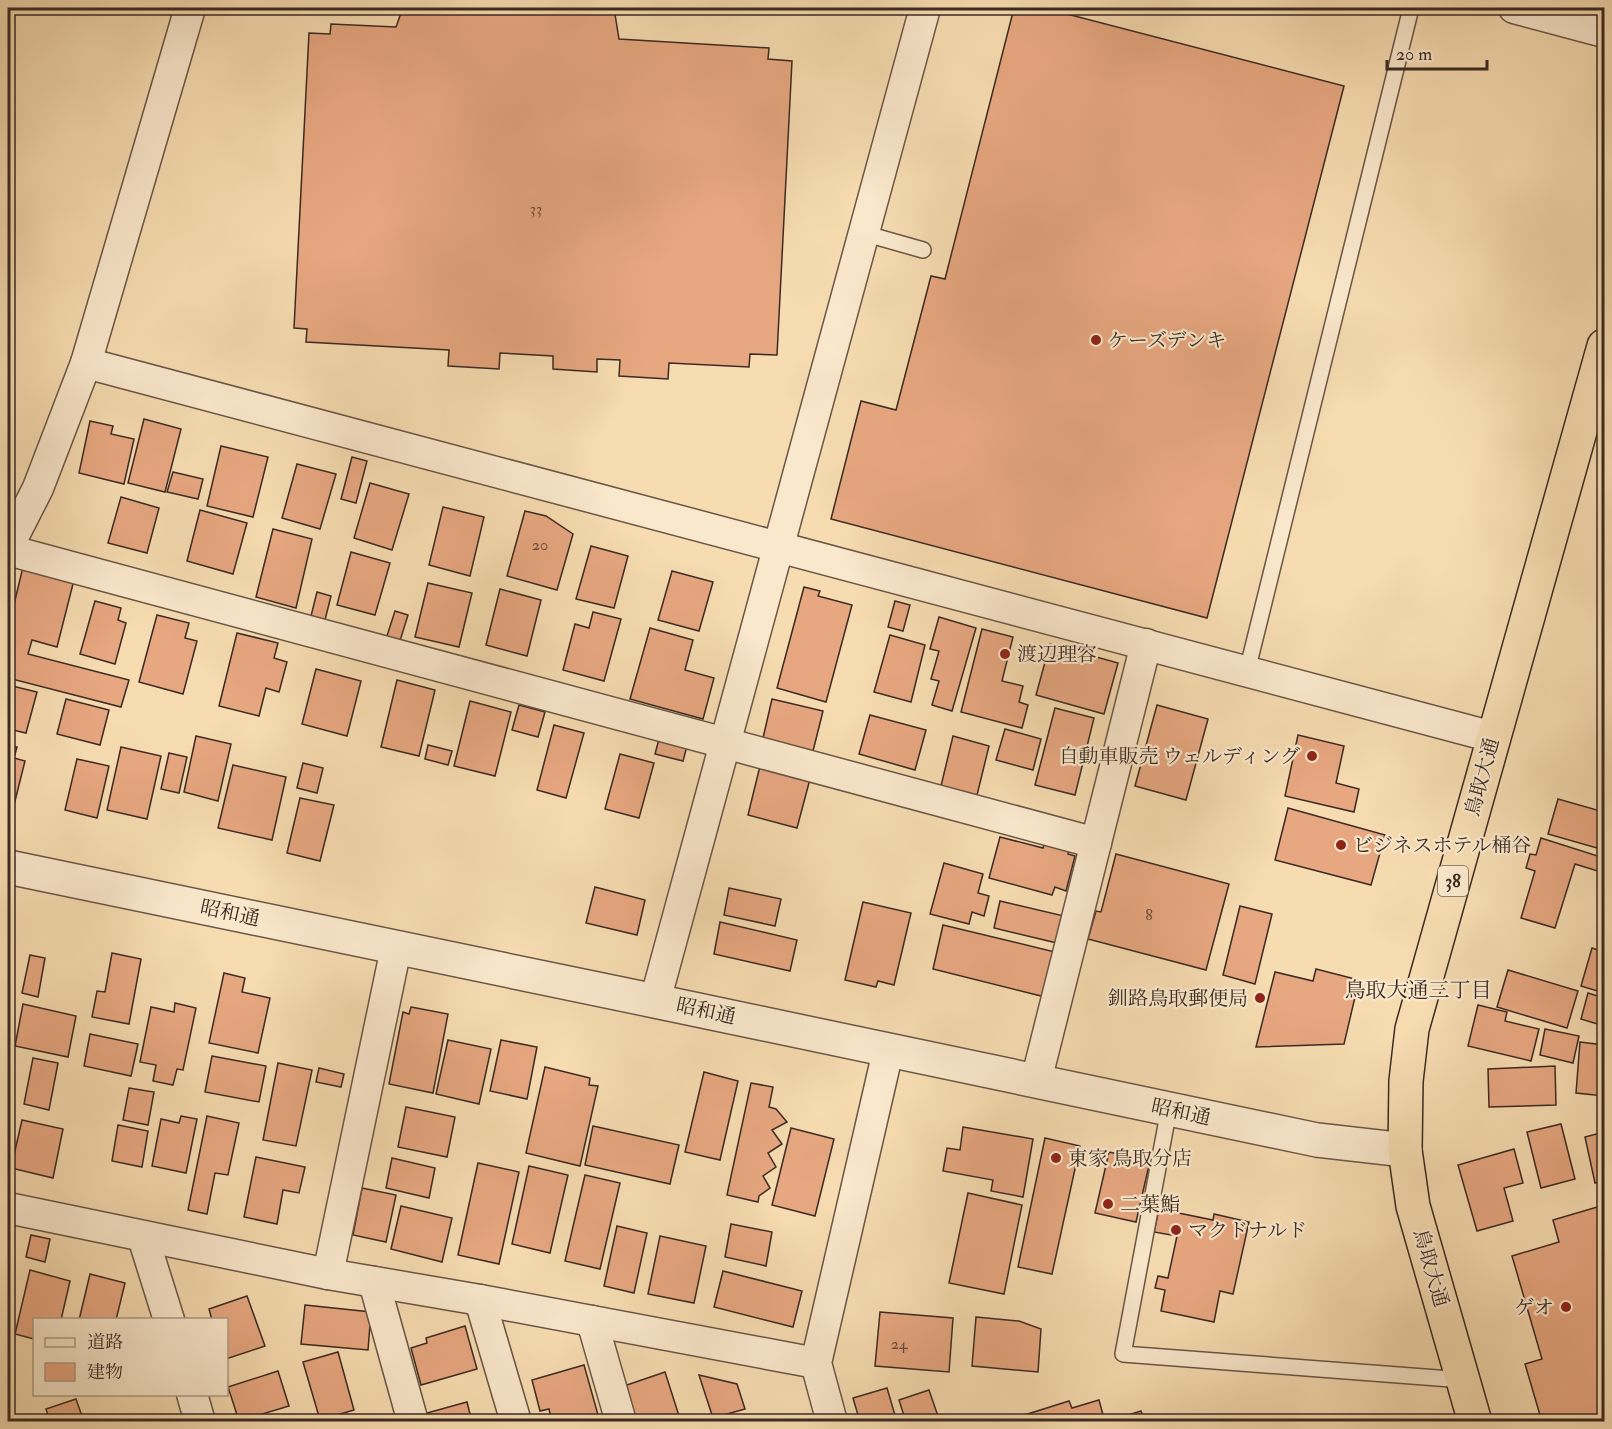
<svg xmlns="http://www.w3.org/2000/svg" width="1612" height="1429" viewBox="0 0 1612 1429" font-family="'IM FELL Double Pica','Noto Serif JP',serif">
	<rect width="100%" height="100%" fill="#f7dcb1"/>
	<filter id="stains"><feTurbulence type="fractalNoise" baseFrequency=".00333" numOctaves="4"/><feColorMatrix values="0 0 0 0 .2 0 0 0 0 .09 0 0 0 0 .02 0 0 0 .5 -.17"/></filter>
	<radialGradient id="worn" r=".72"><stop offset=".6" stop-color="#630" stop-opacity="0"/><stop offset="1" stop-color="#630" stop-opacity=".3"/></radialGradient>
	<g fill="#e7a781" stroke="#3b2a23" stroke-width="1.5">
		<path d="M408,8H614L619,39L769,48L768,59L792,61L777,355L750,354L749,367L669,363L668,379L619,376L620,360L597,359V372L553,369V356L500,353L499,369L448,366L449,350L306,342L307,329L294,328L309,33L330,34L331,24L396,27L401,13Z"/>
		<path d="M1014,8H1044L1344,86L1207,618L831,519L861,401L896,410L931,276L945,279Z"/>
		<path d="M144,419L181,429L165,492L128,483Z"/>
		<path d="M90,421L113,426L111,434L134,439L124,484L79,473Z"/>
		<path d="M221,446L268,457L253,517L207,506Z"/>
		<path d="M352,457L367,461L356,503L341,499Z"/>
		<path d="M297,464L336,474L320,529L282,518Z"/>
		<path d="M173,472L203,479L198,499L167,492Z"/>
		<path d="M370,483L409,494L392,550L354,538Z"/>
		<path d="M121,497L159,508L147,553L108,543Z"/>
		<path d="M443,507L484,517L470,576L429,565Z"/>
		<path d="M200,510L247,523L233,574L187,561Z"/>
		<path d="M525,511L546,516L573,534L557,590L507,576Z"/>
		<path d="M273,529L312,539L296,608L256,597Z"/>
		<path d="M591,546L628,556L614,608L576,599Z"/>
		<path d="M351,552L390,563L375,615L337,605Z"/>
		<path d="M23,567L74,580L57,647L32,640L28,654L129,680L121,707L8,678V629Z"/>
		<path d="M672,571L713,582L699,631L658,620Z"/>
		<path d="M428,583L472,593L459,647L415,637Z"/>
		<path d="M804,587L820,591L818,596L852,605L826,702L777,688Z"/>
		<path d="M500,589L541,600L527,656L486,645Z"/>
		<path d="M317,592L331,596L324,624L310,620Z"/>
		<path d="M95,601L121,608L118,620L126,623L115,664L80,654Z"/>
		<path d="M895,601L910,605L903,631L888,627Z"/>
		<path d="M395,611L408,615L399,644L386,639Z"/>
		<path d="M593,612L621,619L604,681L563,670L575,624L589,628Z"/>
		<path d="M157,615L189,623L185,638L197,641L183,694L139,682Z"/>
		<path d="M939,617L976,628L952,711L932,705L939,681L931,679L939,651L930,649Z"/>
		<path d="M650,628L693,640L685,670L714,678L703,719L630,699Z"/>
		<path d="M982,629L1013,637L1002,681L1023,686L1019,702L1028,705L1022,728L961,712Z"/>
		<path d="M237,633L278,643L274,658L287,662L279,692L266,688L259,716L219,706Z"/>
		<path d="M890,635L925,645L911,702L874,692Z"/>
		<path d="M1050,644L1118,663L1104,714L1036,695Z"/>
		<path d="M316,669L361,681L347,736L302,724Z"/>
		<path d="M397,680L435,690L419,756L381,747Z"/>
		<path d="M8,685L37,692L26,733L8,729Z"/>
		<path d="M66,699L109,710L100,745L57,734Z"/>
		<path d="M772,699L823,711L813,751L763,738Z"/>
		<path d="M470,701L511,712L495,776L454,766Z"/>
		<path d="M519,705L545,712L538,737L512,730Z"/>
		<path d="M1157,705L1208,719L1186,800L1135,786Z"/>
		<path d="M1055,708L1094,718L1075,795L1035,785Z"/>
		<path d="M870,715L926,730L915,770L859,754Z"/>
		<path d="M554,725L584,733L566,798L537,790Z"/>
		<path d="M1005,729L1041,739L1033,770L996,760Z"/>
		<path d="M1298,735L1344,746L1336,783L1359,789L1354,812L1285,796Z"/>
		<path d="M196,736L231,744L218,801L184,792Z"/>
		<path d="M953,736L989,746L977,795L941,786Z"/>
		<path d="M659,739L687,746L683,761L655,754Z"/>
		<path d="M8,745L17,747L14,758L25,761L14,805L8,803Z"/>
		<path d="M428,745L452,751L448,765L425,759Z"/>
		<path d="M121,747L161,756L147,819L107,810Z"/>
		<path d="M169,753L187,757L179,793L161,789Z"/>
		<path d="M620,754L654,763L639,818L605,809Z"/>
		<path d="M77,759L109,766L97,818L65,810Z"/>
		<path d="M303,763L323,768L317,793L297,788Z"/>
		<path d="M233,765L286,777L272,840L218,828Z"/>
		<path d="M760,766L810,779L797,828L748,815Z"/>
		<path d="M300,798L334,805L320,861L287,853Z"/>
		<path d="M1558,799L1604,812V850L1548,834Z"/>
		<path d="M1288,808L1385,835L1371,885L1275,860Z"/>
		<path d="M1000,837L1043,848L1045,841L1070,848L1068,854L1075,856L1066,891L1055,887L1052,895L989,878Z"/>
		<path d="M1541,838L1604,858V873L1575,864L1555,928L1521,918L1535,871L1526,868L1530,854L1536,855Z"/>
		<path d="M1116,854L1229,884L1206,970L1088,939L1096,911L1101,912Z"/>
		<path d="M944,863L983,874L978,893L989,896L984,916L972,912L969,924L930,914Z"/>
		<path d="M595,887L645,900L637,935L586,923Z"/>
		<path d="M729,888L781,899L775,926L724,915Z"/>
		<path d="M1000,901L1064,916L1057,943L994,928Z"/>
		<path d="M863,902L911,913L894,985L878,981L876,987L845,980Z"/>
		<path d="M1240,906L1272,914L1255,984L1223,975Z"/>
		<path d="M720,922L797,940L790,971L714,954Z"/>
		<path d="M943,925L1055,952L1045,997L933,969Z"/>
		<path d="M1592,948L1604,952V993L1581,986Z"/>
		<path d="M112,953L141,959L129,1024L92,1017L97,991L105,992Z"/>
		<path d="M30,955L45,958L38,997L22,993Z"/>
		<path d="M1316,969L1359,980L1344,1044L1256,1047L1275,972L1313,981Z"/>
		<path d="M1508,970L1578,991L1567,1028L1497,1007Z"/>
		<path d="M224,973L245,978L242,992L270,998L258,1053L209,1043Z"/>
		<path d="M1588,993L1604,998V1026L1581,1019Z"/>
		<path d="M175,1003L196,1008L183,1070L177,1069L173,1085L153,1081L156,1065L140,1062L151,1007L174,1012Z"/>
		<path d="M23,1004L76,1016L68,1057L15,1046Z"/>
		<path d="M1478,1005L1507,1012L1505,1021L1539,1029L1531,1061L1468,1046Z"/>
		<path d="M411,1007L448,1014L433,1093L389,1084L403,1012L409,1014Z"/>
		<path d="M1545,1029L1579,1036L1573,1063L1540,1055Z"/>
		<path d="M90,1034L138,1044L131,1076L84,1066Z"/>
		<path d="M448,1040L491,1049L479,1104L436,1094Z"/>
		<path d="M501,1040L537,1047L527,1099L490,1091Z"/>
		<path d="M1580,1042L1604,1045V1096L1576,1093Z"/>
		<path d="M212,1056L266,1066L259,1102L205,1092Z"/>
		<path d="M33,1058L58,1063L49,1110L24,1104Z"/>
		<path d="M278,1063L312,1070L296,1146L263,1140Z"/>
		<path d="M1555,1066L1556,1105L1489,1107L1488,1069Z"/>
		<path d="M545,1067L590,1078L589,1085L598,1086L580,1166L526,1153Z"/>
		<path d="M319,1068L344,1074L341,1087L316,1082Z"/>
		<path d="M704,1072L738,1081L720,1160L685,1152Z"/>
		<path d="M751,1083L773,1087L769,1107L776,1109L787,1122L772,1130L782,1144L768,1153L776,1167L763,1176L770,1188L759,1196L758,1202L727,1195Z"/>
		<path d="M129,1088L154,1092L148,1125L123,1120Z"/>
		<path d="M406,1107L455,1117L447,1157L398,1147Z"/>
		<path d="M181,1116L197,1119L186,1173L152,1166L161,1119L179,1123Z"/>
		<path d="M207,1116L239,1123L228,1175L215,1173L207,1214L188,1210Z"/>
		<path d="M22,1120L63,1129L53,1178L11,1168Z"/>
		<path d="M1561,1124L1575,1179L1541,1188L1527,1132Z"/>
		<path d="M118,1125L148,1131L142,1167L112,1161Z"/>
		<path d="M593,1126L679,1145L670,1184L585,1165Z"/>
		<path d="M963,1127L1033,1139L1023,1197L991,1191L993,1180L943,1171L947,1148L960,1150Z"/>
		<path d="M791,1128L834,1139L815,1216L772,1205Z"/>
		<path d="M1604,1132V1181L1595,1183L1585,1137Z"/>
		<path d="M1045,1138L1080,1146L1052,1274L1018,1267Z"/>
		<path d="M1514,1149L1523,1183L1504,1188L1513,1221L1477,1231L1458,1165Z"/>
		<path d="M1109,1152L1150,1161L1136,1222L1095,1213Z"/>
		<path d="M256,1157L305,1167L299,1193L283,1190L277,1224L244,1217Z"/>
		<path d="M392,1158L435,1168L429,1198L386,1188Z"/>
		<path d="M478,1163L519,1172L499,1264L458,1255Z"/>
		<path d="M529,1166L568,1175L550,1253L512,1244Z"/>
		<path d="M585,1175L620,1183L600,1269L565,1261Z"/>
		<path d="M362,1188L396,1195L386,1242L353,1235Z"/>
		<path d="M968,1193L1022,1205L1004,1294L949,1283Z"/>
		<path d="M1604,1205V1413L1574,1422H1542L1525,1364L1542,1359L1512,1256L1559,1242L1553,1220Z"/>
		<path d="M401,1206L452,1218L442,1262L391,1249Z"/>
		<path d="M1159,1209L1213,1220L1214,1214L1249,1222L1233,1294L1220,1291L1214,1322L1161,1311L1165,1290L1155,1288L1158,1276L1168,1278L1177,1236L1154,1232Z"/>
		<path d="M731,1224L772,1232L766,1266L725,1257Z"/>
		<path d="M617,1226L647,1233L634,1293L604,1286Z"/>
		<path d="M31,1235L50,1239L45,1262L26,1257Z"/>
		<path d="M660,1236L706,1246L694,1303L648,1294Z"/>
		<path d="M30,1270L70,1281L61,1320H34V1339L15,1334Z"/>
		<path d="M723,1271L802,1291L793,1327L714,1307Z"/>
		<path d="M90,1274L125,1283L116,1320H79Z"/>
		<path d="M247,1296L265,1346L226,1359V1320H212L209,1309Z"/>
		<path d="M305,1305L371,1312L368,1350L301,1344Z"/>
		<path d="M880,1312L953,1318L949,1372L875,1366Z"/>
		<path d="M976,1317L1019,1321L1041,1329L1038,1372L972,1366Z"/>
		<path d="M465,1326L477,1369L421,1385L411,1348L427,1343L426,1338Z"/>
		<path d="M338,1352L354,1410L320,1420L303,1362Z"/>
		<path d="M584,1365L600,1422H552L549,1409L540,1411L532,1380Z"/>
		<path d="M8,1366L14,1388L8,1390Z"/>
		<path d="M278,1371L289,1406L239,1421L228,1387Z"/>
		<path d="M665,1372L681,1422H635L624,1386Z"/>
		<path d="M699,1375L737,1384L745,1409L713,1418Z"/>
		<path d="M887,1388L897,1422H860L853,1398Z"/>
		<path d="M929,1390L940,1422H906L899,1400Z"/>
		<path d="M76,1399L84,1422H50L46,1409Z"/>
		<path d="M1099,1400L1105,1422H1002L1069,1401L1072,1408Z"/>
		<path d="M467,1402L472,1422H429L427,1413Z"/>
		<path d="M1141,1411L1145,1422H1106Z"/>
	</g>
	<g fill="none" stroke-linecap="round" stroke-linejoin="round">
		<g stroke="#6a5646" stroke-width="18">
			<g id="service">
				<path d="M863,233L923,250"/>
				<path d="M1247,671L1411,8"/>
				<path d="M1169,1109L1123,1354L1464,1380"/>
			</g>
		</g>
		<g stroke="#6a5646" stroke-width="33">
			<g id="minor">
				<path d="M1514,8L1604,32"/>
				<path d="M86,363L1493,737"/>
				<path d="M8,547L38,488L86,363L190,8"/>
				<path d="M8,550L1096,843"/>
				<path d="M655,1001L925,8"/>
				<path d="M1036,1081L1146,644"/>
				<path d="M8,1208L328,1274L480,1300L816,1363"/>
				<path d="M143,1237L169,1320"/>
				<path d="M328,1274L396,948"/>
				<path d="M374,1282L413,1422"/>
				<path d="M480,1300L516,1422"/>
				<path d="M592,1321L621,1422"/>
				<path d="M192,1394L200,1422"/>
				<path d="M832,1422L816,1363L888,1051"/>
			</g>
		</g>
		<g stroke="#6a5646" stroke-width="36">
			<path id="tertiary" d="M8,867L655,1001L1317,1140L1405,1150"/>
		</g>
		<g stroke="#3b2a23" stroke-width="36">
			<path id="trunk" d="M1475,1422L1413,1206L1405,1150L1406,1081L1412,1029L1604,346"/>
		</g>
		<use href="#service" stroke="#fae8cc" stroke-width="15"/>
		<use href="#minor" stroke="#fae8cc" stroke-width="30"/>
		<use href="#tertiary" stroke="#fae8cc" stroke-width="33"/>
		<use href="#trunk" stroke="#f7dcb1" stroke-width="33"/>
	</g>
	<g fill="#8f2418" stroke="#fae8cc" stroke-width="2">
		<circle cx="1096" cy="340" r="6"/>
		<circle cx="1005" cy="654" r="6"/>
		<circle cx="1312" cy="756" r="6"/>
		<circle cx="1341" cy="845" r="6"/>
		<circle cx="1260" cy="998" r="6"/>
		<circle cx="1056" cy="1158" r="6"/>
		<circle cx="1108" cy="1204" r="6"/>
		<circle cx="1176" cy="1230" r="6"/>
		<circle cx="1566" cy="1307" r="6"/>
	</g>
	<g text-anchor="middle" dominant-baseline="central" stroke-width="4.5" stroke-linejoin="round" paint-order="stroke">
		<g font-size="16" fill="#66493a">
			<text x="536" y="209">33</text>
			<text x="540" y="545">20</text>
			<text x="1149" y="915">8</text>
			<text x="899" y="1344">24</text>
		</g>
		<rect fill="#fae8cc" stroke="#746356" stroke-width="1.5" x="1438" y="866" width="30" height="30" rx="4.5"/>
		<g font-size="18" font-weight="bold" fill="#3b2a23">
			<text x="1453" y="881">38</text>
		</g>
		<g font-size="20" fill="#3b2a23" stroke="#fae8cc" text-anchor="start">
			<text x="1108" y="340">ケーズデンキ</text>
			<text x="1017" y="654">渡辺理容</text>
			<text x="1300" y="756" text-anchor="end">自動車販売 ウェルディング</text>
			<text x="1353" y="845">ビジネスホテル桶谷</text>
			<text x="1248" y="998" text-anchor="end">釧路鳥取郵便局</text>
			<text x="1068" y="1158">東家 鳥取分店</text>
			<text x="1120" y="1204">二葉鮨</text>
			<text x="1188" y="1230">マクドナルド</text>
			<text x="1554" y="1307" text-anchor="end">ゲオ</text>
		</g>
		<g font-size="20" fill="#3b2a23" stroke="#fae8cc">
			<text transform="translate(1482 777) rotate(-75)">鳥取大通</text>
			<text transform="translate(230 913) rotate(12)">昭和通</text>
			<text transform="translate(706 1011) rotate(12)">昭和通</text>
			<text transform="translate(1181 1112) rotate(12)">昭和通</text>
			<text transform="translate(1431 1268) rotate(74)">鳥取大通</text>
		</g>
		<g font-size="21" fill="#3b2a23" stroke="#fae8cc">
			<text x="1418" y="990">鳥取大通三丁目</text>
		</g>
	</g>
	<rect width="1612" height="1429" fill="none" stroke="#f7dcb1" stroke-width="30"/>
	<rect x="9" y="9" width="1594" height="1411" fill="none" stroke="#3b2a23" stroke-width="3"/>
	<rect x="15" y="15" width="1582" height="1399" fill="none" stroke="#3b2a23" stroke-width="1.5"/>
	<rect x="33" y="1318" width="195" height="78" fill="#fae8cc" stroke="#ae9c88" stroke-width="1.5"/>
	<rect x="45" y="1338" width="30" height="9" fill="#fae8cc" stroke="#ae9c88" stroke-width="1.5"/>
	<text x="87" y="1348" font-size="18" fill="#3b2a23">道路</text>
	<rect x="45" y="1363" width="30" height="18" fill="#e7a781" stroke="#ae9c88" stroke-width="1.5"/>
	<text x="87" y="1378" font-size="18" fill="#3b2a23">建物</text>
	<path d="M1387 60v9h100v-9" fill="none" stroke="#3b2a23" stroke-width="3"/>
	<text x="1396" y="60" font-size="18" fill="#3b2a23" stroke="#fae8cc" stroke-width="4.5" paint-order="stroke">20 m</text>
	<rect width="100%" height="100%" filter="url(#stains)"/>
	<rect width="100%" height="100%" fill="url(#worn)"/>
</svg>
